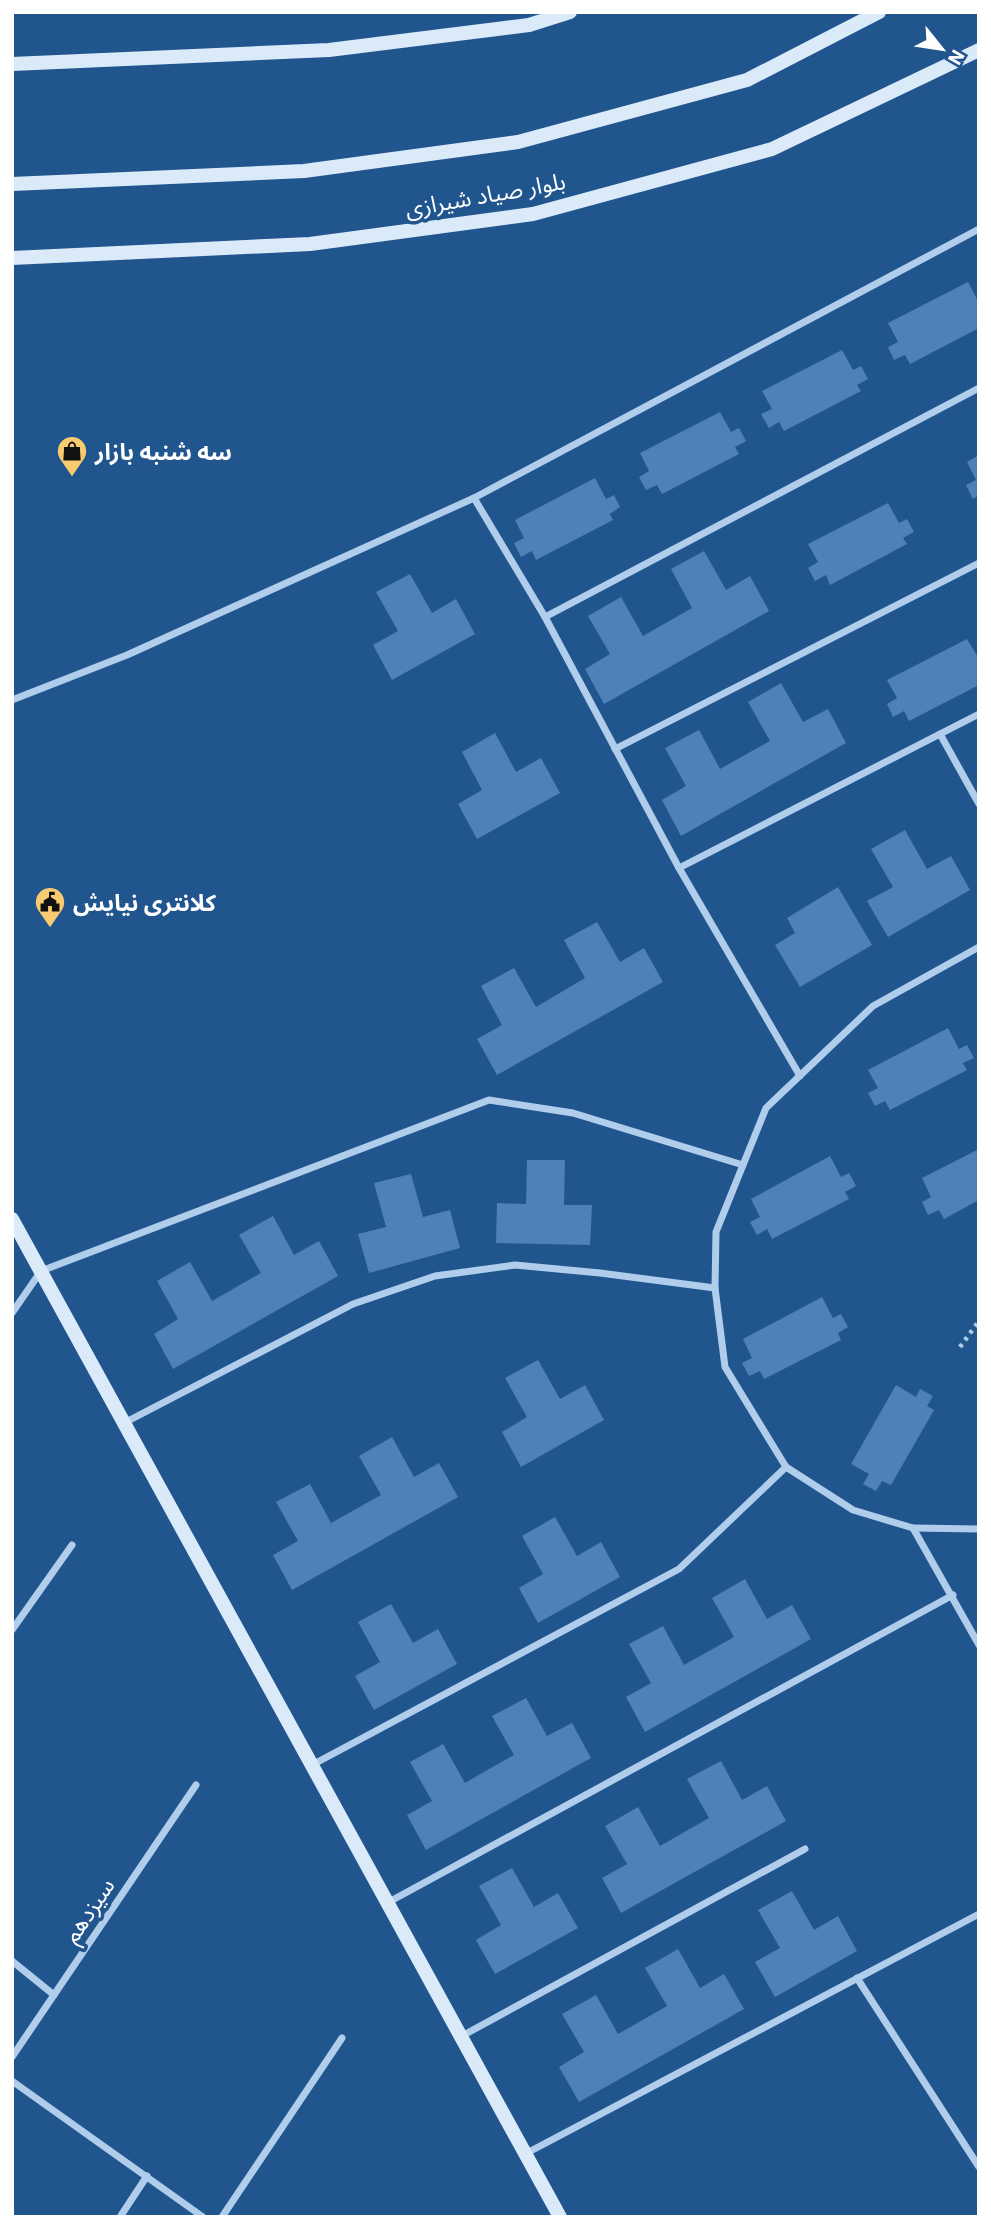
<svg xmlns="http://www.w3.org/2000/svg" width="991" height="2229" viewBox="0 0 991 2229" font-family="'IBM Plex Sans','Noto Sans Arabic',sans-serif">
	<rect width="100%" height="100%" fill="#21558e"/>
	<g fill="#4e81b7">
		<path d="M968,282L979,303V328L910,364L905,355L894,360L888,347L898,342L888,323Z"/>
		<path d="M842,350L853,370L861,366L868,379L857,385L861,391L784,431L779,422L769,428L761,414L772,409L762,391Z"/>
		<path d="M720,412L731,432L739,428L746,441L735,447L739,454L662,494L657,485L646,490L639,477L649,471L640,453Z"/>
		<path d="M979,455V495L973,499L966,485L976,480L967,462Z"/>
		<path d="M595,478L606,499L614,495L620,507L610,514L613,520L536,560L532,551L521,557L514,543L524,538L515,520Z"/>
		<path d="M888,503L899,523L907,519L914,532L903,538L907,544L830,585L826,575L815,581L808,568L818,562L808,544Z"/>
		<path d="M704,551L726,590L750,576L769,611L604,704L585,669L610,654L588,616L621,597L643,636L692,608L671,569Z"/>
		<path d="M410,574L432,613L456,599L475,634L392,680L373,645L398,631L376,592Z"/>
		<path d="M967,639L979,659V685L909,721L904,711L893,717L887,704L897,698L887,680Z"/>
		<path d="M781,683L803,722L828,709L846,743L681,836L662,800L686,786L665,748L699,730L720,769L770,741L748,702Z"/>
		<path d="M495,733L516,772L541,758L560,793L477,839L458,804L482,790L462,752Z"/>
		<path d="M905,830L927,869L951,856L970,890L888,937L867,901L893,887L871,849Z"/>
		<path d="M838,887L872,945L800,987L775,945L795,933L787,918Z"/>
		<path d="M597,922L620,962L644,948L663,982L497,1075L477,1039L502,1025L481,986L514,968L536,1007L585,978L564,940Z"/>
		<path d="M948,1028L959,1049L967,1045L974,1058L963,1063L967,1070L890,1110L885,1101L875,1106L868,1093L878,1088L868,1070Z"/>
		<path d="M979,1149V1200L944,1219L939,1210L928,1215L922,1202L931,1197L922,1178Z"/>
		<path d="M830,1156L841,1177L849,1173L856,1186L845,1192L849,1199L772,1239L767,1229L757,1235L750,1222L760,1217L751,1199Z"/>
		<path d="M527,1160H565L564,1205H592L590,1245L496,1243L497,1203L526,1204Z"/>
		<path d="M411,1174L423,1217L450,1210L460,1248L369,1273L358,1234L386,1227L374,1183Z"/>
		<path d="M273,1216L294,1255L319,1241L338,1276L173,1369L154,1334L178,1319L157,1281L190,1262L212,1301L261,1273L239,1235Z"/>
		<path d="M822,1297L833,1318L841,1314L848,1327L838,1333L841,1340L764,1379L760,1371L749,1376L742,1363L752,1358L743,1339Z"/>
		<path d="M538,1360L560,1399L585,1385L604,1420L521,1467L502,1432L527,1417L505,1378Z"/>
		<path d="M896,1385L916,1397L920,1389L933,1396L927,1406L934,1410L891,1485L882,1481L876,1491L863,1484L869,1474L851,1464Z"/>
		<path d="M392,1437L414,1477L439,1463L458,1497L292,1590L273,1555L298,1541L276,1502L310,1484L331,1523L381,1495L359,1456Z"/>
		<path d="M555,1517L577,1556L601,1542L620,1577L538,1623L519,1588L543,1574L522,1536Z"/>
		<path d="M745,1579L767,1619L792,1605L811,1639L645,1732L626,1697L651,1683L629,1644L663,1626L684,1665L734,1637L712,1598Z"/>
		<path d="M391,1604L413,1643L438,1629L457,1664L374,1710L355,1676L380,1662L358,1622Z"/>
		<path d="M526,1698L547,1736L572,1723L591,1758L426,1850L407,1815L432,1801L410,1762L443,1744L465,1783L489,1769L514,1755L492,1716Z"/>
		<path d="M721,1761L742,1800L767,1786L786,1821L621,1913L602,1878L627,1864L605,1826L638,1807L660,1846L709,1818L687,1779Z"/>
		<path d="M512,1868L534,1907L558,1893L578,1928L495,1974L476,1940L501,1925L479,1886Z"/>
		<path d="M792,1891L814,1930L838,1916L857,1951L775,1997L755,1962L780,1948L758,1910Z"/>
		<path d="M678,1949L700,1988L724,1974L744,2009L579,2102L559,2067L584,2052L562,2014L596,1995L618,2034L667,2006L645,1968Z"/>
	</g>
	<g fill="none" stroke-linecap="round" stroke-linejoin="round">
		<path stroke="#b0cdec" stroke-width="4.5" stroke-dasharray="3.5 5" stroke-linecap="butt" d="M960,1347L979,1321"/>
		<g stroke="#b0cdec" stroke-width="7">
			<path d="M474,498L545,617L679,868L800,1076"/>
			<path d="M545,617L979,388"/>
			<path d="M12,700L127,655L474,498L979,229"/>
			<path d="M940,734L979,804"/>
			<path d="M615,749L979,563"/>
			<path d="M679,868L979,714"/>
			<path d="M979,947L873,1006L766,1108L716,1232L715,1288L725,1367L786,1467L853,1510L913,1528L979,1645"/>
			<path d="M12,1313L41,1271L489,1100L573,1113L743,1165"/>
			<path d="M124,1423L353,1304L435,1276L515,1265L600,1273L715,1288"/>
			<path d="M913,1528L979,1529"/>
			<path d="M12,1630L72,1545"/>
			<path d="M312,1765L679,1569L786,1467"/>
			<path d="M387,1903L953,1595"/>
			<path d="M12,1961L54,1995"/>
			<path d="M857,1978L979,2167"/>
			<path d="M460,2037L805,1849"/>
			<path d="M12,2057L196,1785"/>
			<path d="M12,2081L203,2217"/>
			<path d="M525,2154L979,1914"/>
			<path d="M120,2217L147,2176"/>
			<path d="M222,2217L342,2038"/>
		</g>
		<g stroke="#dbeaf9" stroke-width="14">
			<path d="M12,64L329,50L529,25L570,12"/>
			<path d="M12,184L304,171L518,142L747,80L879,12"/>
			<path d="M12,258L310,244L533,214L772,149L979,50"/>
			<path d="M12,1219L560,2217"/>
		</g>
	</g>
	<defs>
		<g id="shop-pin" transform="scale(1.575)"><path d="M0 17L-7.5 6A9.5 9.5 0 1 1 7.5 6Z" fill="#f8cb71" stroke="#21558e"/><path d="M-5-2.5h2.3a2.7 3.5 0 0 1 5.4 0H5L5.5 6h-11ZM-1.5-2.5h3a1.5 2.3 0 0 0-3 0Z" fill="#111"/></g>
		<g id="civic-pin" transform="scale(1.575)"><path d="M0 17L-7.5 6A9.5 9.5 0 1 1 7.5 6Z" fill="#f8cb71" stroke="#21558e"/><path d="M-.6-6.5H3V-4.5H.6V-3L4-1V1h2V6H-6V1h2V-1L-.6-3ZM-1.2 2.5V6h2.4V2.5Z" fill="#111"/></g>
	</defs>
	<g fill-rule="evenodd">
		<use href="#shop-pin" x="72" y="451"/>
		<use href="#civic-pin" x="50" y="902"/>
	</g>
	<g text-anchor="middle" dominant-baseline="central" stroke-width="7" stroke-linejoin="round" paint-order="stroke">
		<g font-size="23" fill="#fff" stroke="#21558e">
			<text transform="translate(485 194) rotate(-10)">بلوار صیاد شیرازی</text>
			<text transform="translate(88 1910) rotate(-56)">سیزدهم</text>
		</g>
		<g font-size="23" font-weight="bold" fill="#fff" stroke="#21558e" text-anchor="start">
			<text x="95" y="451">سه شنبه بازار</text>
			<text x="73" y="902">کلانتری نیایش</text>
		</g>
	</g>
	<rect width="991" height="2229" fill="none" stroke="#ffffff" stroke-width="28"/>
	<g transform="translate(942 49) rotate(120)" stroke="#21558e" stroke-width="5" paint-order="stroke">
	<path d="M0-5L12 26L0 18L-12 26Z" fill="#ffffff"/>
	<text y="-10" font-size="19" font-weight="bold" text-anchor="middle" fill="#ffffff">N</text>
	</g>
</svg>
